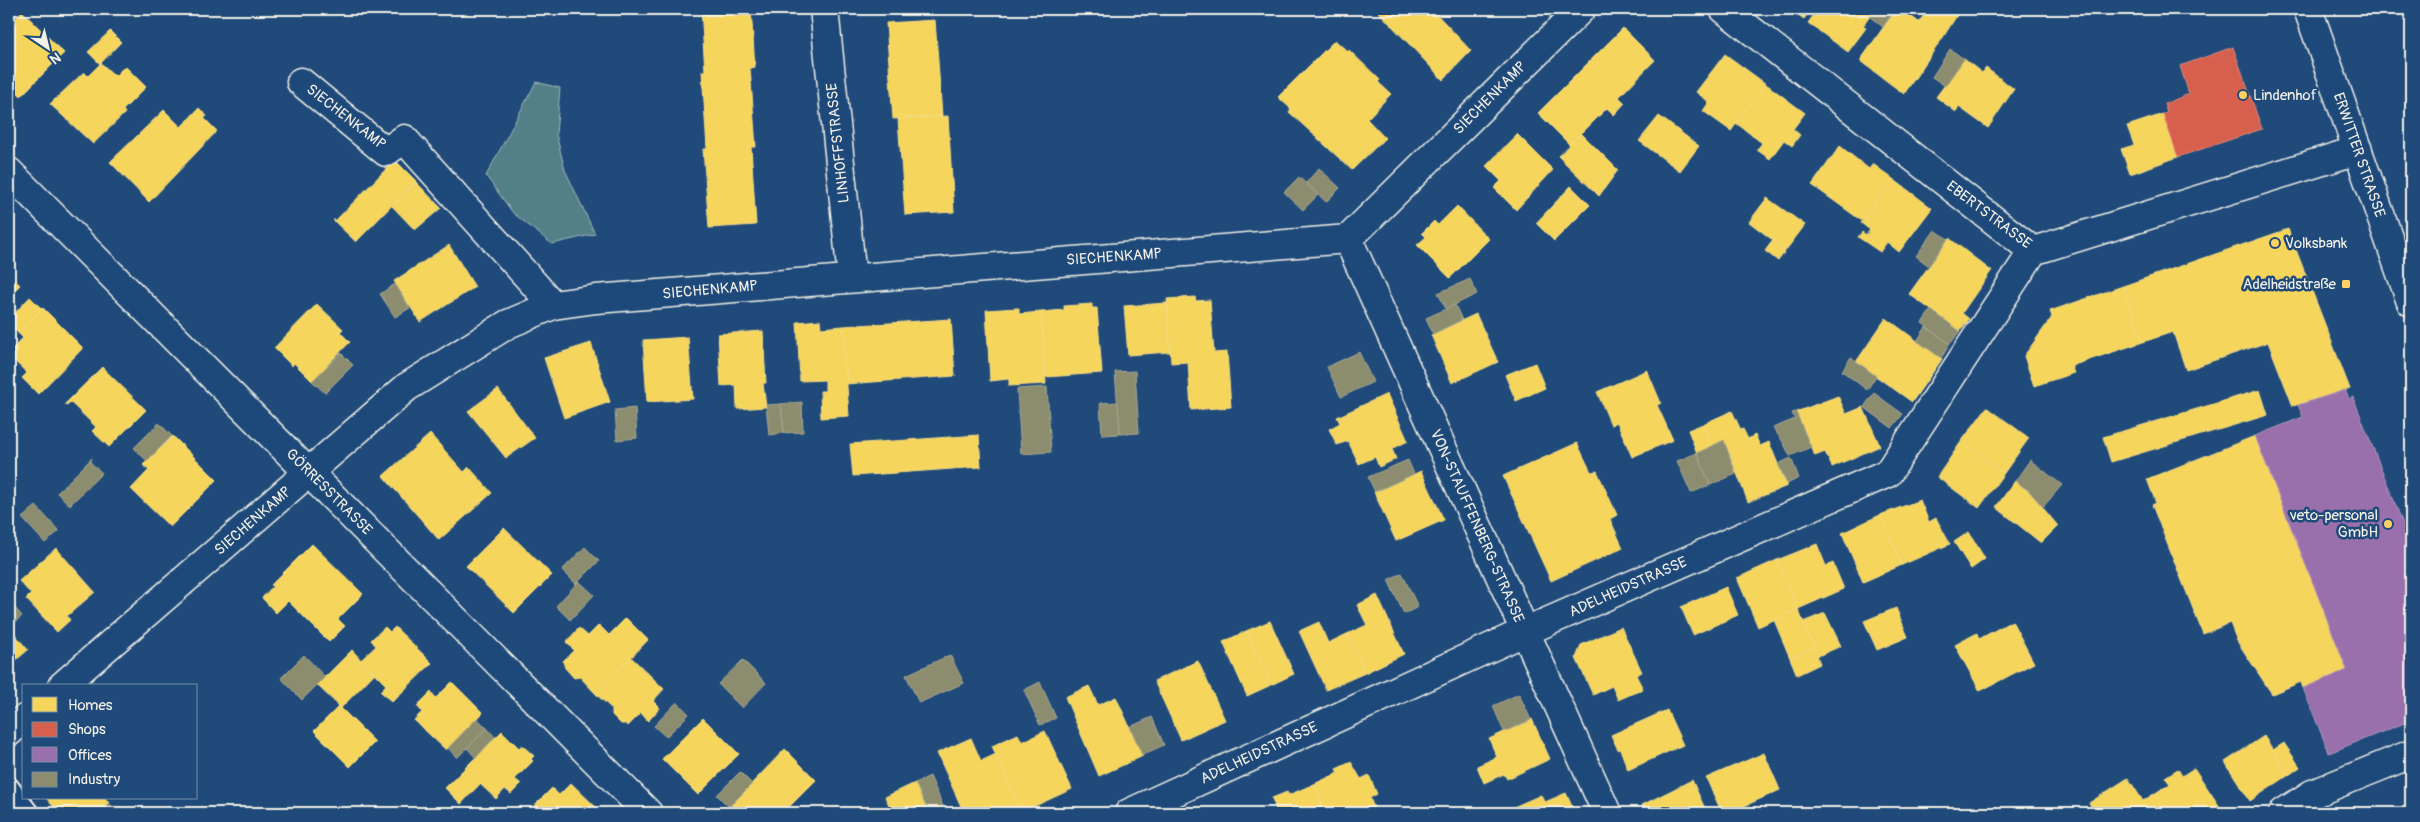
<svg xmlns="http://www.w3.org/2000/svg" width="2420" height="822" viewBox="0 0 2420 822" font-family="Pangolin,sans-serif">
	<rect width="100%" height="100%" fill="#1f4a7a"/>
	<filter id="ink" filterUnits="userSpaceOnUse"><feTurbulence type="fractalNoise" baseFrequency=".02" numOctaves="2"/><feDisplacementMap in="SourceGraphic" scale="10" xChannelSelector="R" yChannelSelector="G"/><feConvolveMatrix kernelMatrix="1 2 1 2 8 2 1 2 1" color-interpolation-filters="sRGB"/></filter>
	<g filter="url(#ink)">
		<path fill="#527f87" stroke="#a3b8b8" d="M536,82L560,88L556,134L565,170L595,234L552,244L513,213L486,176Z"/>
		<g fill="#f6d55c" stroke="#f5dd86">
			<path d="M701,9H751L755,67L750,68L756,147H751L756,225L709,228L703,149H707L702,71H705Z"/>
			<path d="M1376,9H1432L1471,51L1443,80Z"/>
			<path d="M1789,9H1811L1804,19Z"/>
			<path d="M1818,9H1875L1863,26L1866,28L1848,52L1808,23Z"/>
			<path d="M1896,9H1901L1942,39L1904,94L1860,61Z"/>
			<path d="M1928,9H1955L1959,12L1942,39L1919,22Z"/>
			<path d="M22,11L64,53L21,96L9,84V25Z"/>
			<path d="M935,20L942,116L893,119L886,23Z"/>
			<path d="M1623,28L1655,60L1619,97L1625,103L1614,115L1607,108L1570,145L1538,113Z"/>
			<path d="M110,31L121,42L100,64L88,52Z"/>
			<path d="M1335,40L1348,52L1349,50L1380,80L1378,82L1391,94L1367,119L1385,138L1352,170L1289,112L1291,109L1278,97Z"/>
			<path d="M1725,54L1766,84L1731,131L1703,111L1709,102L1696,92Z"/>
			<path d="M1964,59L1982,73L1986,68L2014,89L1988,128L1959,107L1956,112L1936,97Z"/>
			<path d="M101,63L115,76L125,66L146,87L123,110L125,113L93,144L50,104L84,72L88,76Z"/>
			<path d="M1766,84L1805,113L1793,129L1800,135L1792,146L1784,140L1770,159L1757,150L1762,143L1736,123Z"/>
			<path d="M199,108L207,116L204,118L217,131L149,202L110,162L164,110L181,127Z"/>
			<path d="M2163,114L2178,157L2130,174L2121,149L2134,145L2127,126Z"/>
			<path d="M948,116L954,212L905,215L898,119Z"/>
			<path d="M1659,116L1699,146L1680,171L1639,141Z"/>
			<path d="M1517,134L1553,170L1516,210L1494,188L1501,181L1486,166Z"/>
			<path d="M1582,134L1618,170L1599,196L1558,156Z"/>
			<path d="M1840,146L1869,169L1873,164L1893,179L1862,221L1812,185Z"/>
			<path d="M394,159L416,181L356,242L333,220H336L394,161Z"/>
			<path d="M1893,179L1932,208L1899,252L1887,242L1880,252L1858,237L1862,232L1866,235L1870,230L1861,223Z"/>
			<path d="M416,182L441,208L415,230L392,206Z"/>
			<path d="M1571,186L1590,205L1554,241L1536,223Z"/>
			<path d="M1767,198L1805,225L1786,250L1749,222Z"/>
			<path d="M1457,206L1489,239L1450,278L1417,245L1426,237L1422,233L1434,221L1438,225Z"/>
			<path d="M2288,229L2350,389L2293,406L2268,342L2186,370L2173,332L2143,342L2123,286Z"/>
			<path d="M1949,238L1990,270H1992L1962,313L1969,319L1960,331L1909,294Z"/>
			<path d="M1773,240L1786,250L1778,261L1765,251Z"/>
			<path d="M449,245L475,287L420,322L394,281Z"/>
			<path d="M9,274L20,285L9,296Z"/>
			<path d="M2123,286L2143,342L2071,366L2074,373L2034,386L2024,356L2052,317L2050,311Z"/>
			<path d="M30,297L42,309L18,333L9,324V319Z"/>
			<path d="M1195,297L1196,301L1210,300L1214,353L1227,352L1231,407L1191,410L1188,362L1171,363L1167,299Z"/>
			<path d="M1167,303L1170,352L1128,355L1124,306Z"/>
			<path d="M317,304L343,329L340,332L350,342L312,381L294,363L292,366L274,348Z"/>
			<path d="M1092,304V308H1097L1102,373L1046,377L1041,312L1064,310V306Z"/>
			<path d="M43,308L83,348L38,394L22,378L27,373L9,356V352L23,338L18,333Z"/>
			<path d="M1017,308H1019V314L1041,312L1046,384L1009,386V379L990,381L986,310Z"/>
			<path d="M1476,314L1498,362L1452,383L1431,335Z"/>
			<path d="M1886,318L1942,359L1912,402L1856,362Z"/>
			<path d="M951,319L955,376L846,384L843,326Z"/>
			<path d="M820,320L821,328L843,326L849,416L821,418L820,391H825V380L800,381L797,322Z"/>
			<path d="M763,331L766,383H763L766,407L737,409L736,385L721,386L718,334Z"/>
			<path d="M688,337L693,399L647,402L643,340Z"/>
			<path d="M591,343L610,402L564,418L544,358Z"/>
			<path d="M1535,363L1545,388L1516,401L1505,375Z"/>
			<path d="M102,367L146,410L109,447L92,431L96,427L70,402L67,405L65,404Z"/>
			<path d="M1647,370L1661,403L1657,405L1673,440L1632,457L1617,422L1611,425L1597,392Z"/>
			<path d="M498,389L535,438L506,458L468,411Z"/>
			<path d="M2260,390L2268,415L2111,462L2103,437Z"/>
			<path d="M1387,394L1408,441L1392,449L1396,459L1379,467L1375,457L1359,464L1348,441L1337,445L1329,429L1340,423L1337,417Z"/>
			<path d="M1838,396L1846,414L1863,407L1880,446L1832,467L1825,452L1815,456L1796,412Z"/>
			<path d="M1987,407L2029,438L2004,473L1961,442Z"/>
			<path d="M1732,411L1741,430L1743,429L1748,439L1755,435L1760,446L1769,442L1787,486L1748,502L1724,440L1712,446L1703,424Z"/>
			<path d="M1703,424L1712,446L1697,453L1688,430Z"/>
			<path d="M430,434L464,472L469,467L492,493L439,540L383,476Z"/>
			<path d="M979,435L981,467L853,476L850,444Z"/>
			<path d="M173,436L217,480L170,527L131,489L149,470L143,465Z"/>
			<path d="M2255,436L2347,670L2303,688L2301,682L2272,694L2237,641L2230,623L2203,634L2152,505L2156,503L2147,479Z"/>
			<path d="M1961,442L2004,473L1979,508L1937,477Z"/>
			<path d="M1577,443L1591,472L1597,471L1617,515L1610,519L1623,548L1551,581L1503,476Z"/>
			<path d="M1421,471L1444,520L1396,541L1374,492Z"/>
			<path d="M2015,481L2029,491L2058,526L2041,543L1996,507Z"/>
			<path d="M1920,500L1929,522L1936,518L1950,544L1902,565L1880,515Z"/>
			<path d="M1880,515L1902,565L1863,582L1842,533Z"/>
			<path d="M504,528L552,575L514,613L466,566Z"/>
			<path d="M1969,532L1985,559L1971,569L1954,542Z"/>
			<path d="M312,544L363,594L338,619L345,626L329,642L288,601L276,613L262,598L273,586L271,585Z"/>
			<path d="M1817,544L1826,566L1833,563L1844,589L1798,609L1777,560Z"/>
			<path d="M56,548L95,592L67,616L70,620L57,632L26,599L31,594L19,581Z"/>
			<path d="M1777,560L1798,609L1758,627L1737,578Z"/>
			<path d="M1726,587L1738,615L1693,635L1681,607Z"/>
			<path d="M1377,595L1404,654L1365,673L1347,634L1367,625L1357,605Z"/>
			<path d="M1896,608L1908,637L1877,650L1864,621Z"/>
			<path d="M1798,609L1814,647L1790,658L1774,620Z"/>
			<path d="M1825,613L1841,646L1818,656L1803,622Z"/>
			<path d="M626,618L648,640L596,694L580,677L574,678L565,668L563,661L574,650L566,642L579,628L588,636L599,625L609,635Z"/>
			<path d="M1270,621L1294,674L1271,685L1246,631Z"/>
			<path d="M2012,621L2034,663L1980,691L1955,645L1977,633L1979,639Z"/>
			<path d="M1319,622L1328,643L1347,634L1365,673L1326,690L1299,631Z"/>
			<path d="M9,627L28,650L9,666Z"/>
			<path d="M385,627L390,632L395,627L432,663L392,702L380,691L386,685L361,660L376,646L371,640Z"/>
			<path d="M1621,627L1642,672L1636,675L1643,689L1618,700L1612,686L1593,695L1576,658L1581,645Z"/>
			<path d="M1246,631L1271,685L1247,696L1223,642Z"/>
			<path d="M1814,647L1820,664L1797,675L1790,658Z"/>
			<path d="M352,650L374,674L341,708L317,685Z"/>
			<path d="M631,657L664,689L653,701L660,708L648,721L641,713L628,726L626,724H621L612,715V709L596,694Z"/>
			<path d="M1198,661L1225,720L1181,740L1154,681Z"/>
			<path d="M452,682L483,713L446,750L414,720L422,712L417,706L431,692L436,698Z"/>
			<path d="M1089,686L1098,705L1116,697L1143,756L1099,776L1065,697Z"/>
			<path d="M339,706L375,742L350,767L314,731Z"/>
			<path d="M1667,710L1683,745L1628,770L1620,749L1618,750L1611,735Z"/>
			<path d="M703,718L739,754L698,795L662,759Z"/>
			<path d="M1532,719L1550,759L1507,779L1504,774L1484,783L1477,766L1497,757L1489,739Z"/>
			<path d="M502,731L519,748L522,745L534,756L531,759L533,761L515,779L521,784L511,794L505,789L496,799L480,784L461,804L445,788Z"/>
			<path d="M1045,731L1072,789L1022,812L992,746L1018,734L1022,742Z"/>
			<path d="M2264,736L2289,775L2250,801L2225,762Z"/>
			<path d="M971,738L981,761L996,754L1022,812L964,813L937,753Z"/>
			<path d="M2284,743L2300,767L2289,775L2273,750Z"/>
			<path d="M785,749L816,780L783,813H739L731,805Z"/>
			<path d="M1764,753L1780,790L1729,813H1722L1706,778Z"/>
			<path d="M1351,762L1361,779L1369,775L1377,794L1370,798L1376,813H1327L1314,784L1338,773L1336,769Z"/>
			<path d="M2194,768L2224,813H2170L2157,792L2170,784L2165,777L2178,769L2182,776Z"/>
			<path d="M2128,778L2143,801L2157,792L2170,813H2096L2089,803Z"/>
			<path d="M1692,780L1707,813H1646L1642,805Z"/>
			<path d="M571,783L602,813L528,812L552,788L559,795Z"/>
			<path d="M915,783L929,813H893L885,797Z"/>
			<path d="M1314,784L1327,813H1277L1272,798L1287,792L1289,795Z"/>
			<path d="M1566,793L1575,813H1511L1509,809L1541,795L1545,802Z"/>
			<path d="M46,798H105L109,803L98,813H87L81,807L74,813H59Z"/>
		</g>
		<path fill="#d6604d" stroke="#df8c7c" d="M2233,47L2262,129L2178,157L2163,114L2167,113L2164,104L2189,94L2180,66Z"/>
		<path fill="#9970ab" stroke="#b497bd" d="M2345,390L2349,399L2353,397L2411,544V712L2404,714L2407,722L2329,753L2303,688L2347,670L2255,436L2303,417L2298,405Z"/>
		<g fill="#8c8c6e" stroke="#abaa93">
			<path d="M1875,9H1896L1883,27L1870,17Z"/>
			<path d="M1950,49L1964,59L1945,86L1932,77Z"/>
			<path d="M1319,168L1340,188L1326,202L1306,183Z"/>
			<path d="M1299,177L1318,195L1303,210L1284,192Z"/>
			<path d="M1935,230L1948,239L1929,266L1916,256Z"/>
			<path d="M1470,279L1477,294L1446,309L1438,293Z"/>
			<path d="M395,284L410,308L395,317L380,294Z"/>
			<path d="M1455,305L1462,320L1433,334L1426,318Z"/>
			<path d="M1931,310L1960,331L1950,344L1922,323Z"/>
			<path d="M1926,327L1950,344L1941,358L1917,341Z"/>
			<path d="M1359,352L1373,382L1341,397L1327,367Z"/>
			<path d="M341,353L353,365L325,393L312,381Z"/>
			<path d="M1851,357L1876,376L1867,390L1842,371Z"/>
			<path d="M1135,371L1139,433L1120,434L1115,372Z"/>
			<path d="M1047,387L1051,452L1021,454L1017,389Z"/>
			<path d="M1874,393L1903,414L1892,428L1864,407Z"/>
			<path d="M802,402L803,432L784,433L781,404Z"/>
			<path d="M1118,402L1120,434L1102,435L1100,403Z"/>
			<path d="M781,404L784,433L769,435L766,405Z"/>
			<path d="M635,408L637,438L617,440L615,410Z"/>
			<path d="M1796,412L1811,447L1790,456L1783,442L1773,428L1795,419L1792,413Z"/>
			<path d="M159,423L172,436L147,461L134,448Z"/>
			<path d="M1724,440L1736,474L1710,485L1697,453Z"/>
			<path d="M1697,453L1710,485L1691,493L1677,461Z"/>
			<path d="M92,458L90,462L102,473L70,505L57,493Z"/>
			<path d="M1791,458L1799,478L1787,484L1778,464Z"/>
			<path d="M1408,460L1414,474L1375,492L1368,477Z"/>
			<path d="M2030,460L2062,485L2043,507L2029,491L2015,481Z"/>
			<path d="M36,506L59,531L45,543L22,518Z"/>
			<path d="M585,547L599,561L576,584L562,570Z"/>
			<path d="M1402,573L1418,607L1404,614L1388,580Z"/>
			<path d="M579,581L594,595L570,620L556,606Z"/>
			<path d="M9,601L22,616L9,627Z"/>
			<path d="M304,655L325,677L302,700L281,678Z"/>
			<path d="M950,655L964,683L919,703L906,675Z"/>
			<path d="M743,660L766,683L742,708L718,684Z"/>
			<path d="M1040,682L1056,718L1040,725L1024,690Z"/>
			<path d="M1519,694L1531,720L1504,732L1493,706Z"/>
			<path d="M677,702L689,714L666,737L654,726Z"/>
			<path d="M1152,717L1164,745L1142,755L1130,727Z"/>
			<path d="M477,718L487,728L457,758L448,748Z"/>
			<path d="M487,728L495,737L476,758L467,748Z"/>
			<path d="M740,772L752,784L729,807L717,795Z"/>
			<path d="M930,776L943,806L929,813L915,783Z"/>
			<path d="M109,803L118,813H98Z"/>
		</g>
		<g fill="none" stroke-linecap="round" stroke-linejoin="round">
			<g stroke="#f4f1e8" stroke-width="24">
				<path id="service" d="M9,788L28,813"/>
			</g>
			<g stroke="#f4f1e8" stroke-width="31">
				<g id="minor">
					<path d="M824,9L852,278"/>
					<path d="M1724,9L2033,251L2358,150"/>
					<path d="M301,82L386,152L404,139L553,305"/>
					<path d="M9,172L648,813"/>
					<path d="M1348,239L1607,813"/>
					<path d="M62,686L407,387L508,324L553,305L596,299L1348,239L1581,9"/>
					<path d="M9,732L24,719"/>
					<path d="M1129,813L1524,632L1888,473L2033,251"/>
					<path d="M2283,813L2312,794L2411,754"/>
				</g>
			</g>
			<g stroke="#f4f1e8" stroke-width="31">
				<path id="tertiary" d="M2308,9L2411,302"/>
			</g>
			<use href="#service" stroke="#1f4a7a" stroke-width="20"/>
			<use href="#minor" stroke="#1f4a7a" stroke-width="28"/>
			<use href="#tertiary" stroke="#1f4a7a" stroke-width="28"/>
		</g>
	</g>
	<g fill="#ffd166" stroke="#1f4a7a" stroke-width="2">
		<circle cx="2243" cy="95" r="5"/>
		<circle cx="2275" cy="243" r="5"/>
		<rect x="2341" y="279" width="10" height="10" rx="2.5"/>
		<circle cx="2388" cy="524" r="5"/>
	</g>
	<g text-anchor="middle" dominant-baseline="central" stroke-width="5" stroke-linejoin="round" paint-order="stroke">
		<g font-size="15" fill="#f4f1e8" stroke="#1f4a7a" text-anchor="start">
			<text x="2253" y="95">Lindenhof</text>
			<text x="2285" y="243">Volksbank</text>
			<text x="2336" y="284" text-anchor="end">Adelheidstraße</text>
			<text x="2378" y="515" text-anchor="end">veto-personal<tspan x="2378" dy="17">GmbH</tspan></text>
		</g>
		<g font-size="15" fill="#f4f1e8" stroke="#1f4a7a">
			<text transform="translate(1490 98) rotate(-45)">SIECHENKAMP</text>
			<text transform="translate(346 117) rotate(38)">SIECHENKAMP</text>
			<text transform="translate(838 143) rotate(-96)">LINHOFFSTRASSE</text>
			<text transform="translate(2359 155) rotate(71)">ERWITTER STRASSE</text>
			<text transform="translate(1989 215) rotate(37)">EBERTSTRASSE</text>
			<text transform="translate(1114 257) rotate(-4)">SIECHENKAMP</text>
			<text transform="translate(710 290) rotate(-5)">SIECHENKAMP</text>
			<text transform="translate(329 492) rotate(45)">GÖRRESSTRASSE</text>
			<text transform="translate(253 521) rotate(-41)">SIECHENKAMP</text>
			<text transform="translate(1477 526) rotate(66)">VON-STAUFFENBERG-STRASSE</text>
			<text transform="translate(1628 587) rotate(-24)">ADELHEIDSTRASSE</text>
			<text transform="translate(1259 753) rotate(-25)">ADELHEIDSTRASSE</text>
		</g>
	</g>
	<rect width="2420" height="822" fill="none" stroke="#1f4a7a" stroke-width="30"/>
	<rect x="15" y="15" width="2390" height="792" fill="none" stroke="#f4f1e8" stroke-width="2" filter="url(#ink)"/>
	<rect x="22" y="684" width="175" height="115" fill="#1f4a7a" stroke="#748da6"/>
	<rect x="32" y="697" width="25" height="15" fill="#f6d55c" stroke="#748da6"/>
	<text x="68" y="710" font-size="15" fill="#f4f1e8">Homes</text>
	<rect x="32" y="722" width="25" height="15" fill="#d6604d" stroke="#748da6"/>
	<text x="68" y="734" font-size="15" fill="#f4f1e8">Shops</text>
	<rect x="32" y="747" width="25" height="15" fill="#9970ab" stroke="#748da6"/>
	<text x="68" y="760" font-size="15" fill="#f4f1e8">Offices</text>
	<rect x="32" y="772" width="25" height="15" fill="#8c8c6e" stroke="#748da6"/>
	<text x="68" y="784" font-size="15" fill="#f4f1e8">Industry</text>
	<g transform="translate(48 48) rotate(145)" stroke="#1f4a7a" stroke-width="4" paint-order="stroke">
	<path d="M0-4L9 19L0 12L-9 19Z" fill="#f4f1e8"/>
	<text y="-8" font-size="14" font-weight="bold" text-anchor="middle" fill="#f4f1e8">N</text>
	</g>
</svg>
